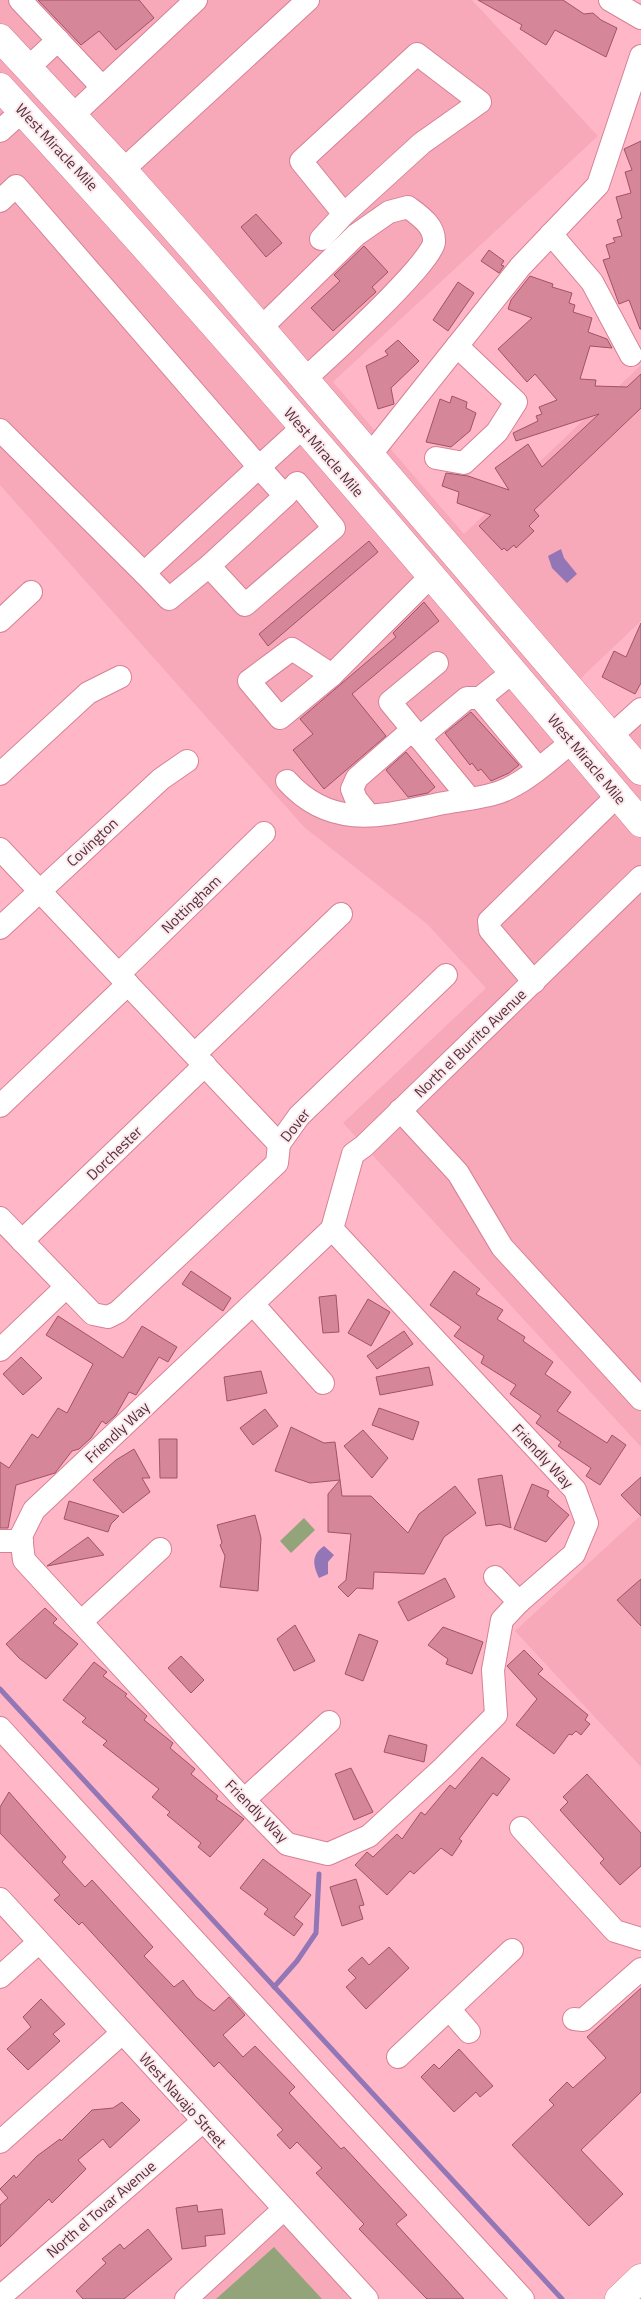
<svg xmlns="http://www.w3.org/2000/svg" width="641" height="2299" viewBox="0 0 641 2299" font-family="'Titillium Web',sans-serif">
	<rect width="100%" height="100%" fill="#ffb7c7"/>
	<g fill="#f7a9ba">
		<path d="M0,0H472L598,136L333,382L464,534L641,365V621L559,699L603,753L641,718V1447L343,1123L486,988L427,924L304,827L0,485Z"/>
		<path d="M641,1515V1767L515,1631Z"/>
		<path d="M281,2206L367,2299H177Z"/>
	</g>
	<g fill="#94a47a">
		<path d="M304,1518L315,1530L291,1553L280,1541Z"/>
		<path d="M274,2247L322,2299H216Z"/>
	</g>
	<g fill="#9376b6">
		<path d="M561,549L564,558L577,574L567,583L552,568L548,556Z"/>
		<path d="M324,1546L334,1555L328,1562V1574L319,1578C313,1565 311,1555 324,1546Z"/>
	</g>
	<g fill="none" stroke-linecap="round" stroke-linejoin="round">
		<g stroke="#9376b6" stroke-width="5">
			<path d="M0,1689L562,2299"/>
			<path d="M274,1987L297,1961L316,1933L319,1874"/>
		</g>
	</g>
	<g fill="#d58698" stroke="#a15267">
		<path d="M38,0H139L154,18L116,50L99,31L81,45Z"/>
		<path d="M478,0H563L584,14L593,13L601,20L617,28L606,57L555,30L546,45L520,29L522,25Z"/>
		<path d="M641,141V329H640L629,300L619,304L603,260L610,258L606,245L615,242L613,238L622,236L617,220L622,218L616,197L631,193L625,172L632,170L624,149Z"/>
		<path d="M256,214L282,243L266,257L241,227Z"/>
		<path d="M364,246L388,272L372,287L376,292L333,331L311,308L340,281L334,275Z"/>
		<path d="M489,250L504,261L501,265L504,266L499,273L481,261Z"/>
		<path d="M530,276L553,284L552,287L572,293L569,303L575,305L573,312L592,318L588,332L607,339L612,348L590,346L580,379L596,380L595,386L627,387L641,374V408L534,510L539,516L529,526L534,531L516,548L514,545L507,551L504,548L502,550L479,526L491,515L457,503L459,492L442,486L446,473L468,476L509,490L495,468L528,444L542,467L599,414L516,441L513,433L538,421L536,416L542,414L539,407L557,400L535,374L527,382L498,349L532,318L508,309L511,300Z"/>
		<path d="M458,282L474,293L448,331L433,320Z"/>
		<path d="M398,340L419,361L391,388L394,404L378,409L366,366L388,355L385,351Z"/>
		<path d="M452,396L467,402L466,408L476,413L470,431L451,447L426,442L440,399L450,403Z"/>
		<path d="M369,541L378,552L268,646L259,634Z"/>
		<path d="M424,602L439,621L352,694L386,736L324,789L293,750L313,734L300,719L396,637L393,633Z"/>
		<path d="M641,623V683L635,694L602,677L614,651L626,657Z"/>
		<path d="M471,712L519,765L509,773L491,781L481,769L478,771L472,763L470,765L445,733Z"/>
		<path d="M406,752L435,787L428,793L408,797L386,770Z"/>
		<path d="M191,1271L231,1298L223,1311L182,1284Z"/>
		<path d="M454,1271L480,1289L476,1294L503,1310L497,1319L525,1337L523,1341L553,1362L545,1374L571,1392L557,1411L607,1443L612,1435L626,1445L600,1485L586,1476L591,1468L558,1446L561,1442L536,1423L541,1416L510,1394L516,1385L481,1363L484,1356L454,1336L461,1327L430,1305Z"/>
		<path d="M336,1295L339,1332L323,1333L319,1297Z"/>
		<path d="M368,1299L390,1312L371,1346L348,1333Z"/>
		<path d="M58,1316L123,1358L142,1326L177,1347L168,1362L159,1357L136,1395L129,1392L116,1415L106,1424L102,1421L91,1438L79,1449L72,1451L55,1473L16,1485L8,1528H0V1462L9,1468L32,1434L38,1438L58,1408L67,1413L93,1364L46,1335Z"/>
		<path d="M404,1331L413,1344L377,1369L367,1356Z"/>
		<path d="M21,1357L42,1378L23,1395L3,1374Z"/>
		<path d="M429,1367L433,1385L380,1395L376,1377Z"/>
		<path d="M261,1371L267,1393L227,1401L224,1377Z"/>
		<path d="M379,1408L419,1422L413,1440L372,1425Z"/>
		<path d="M265,1409L278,1426L253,1445L240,1428Z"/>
		<path d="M291,1427L324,1443L335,1442L340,1480L310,1483L275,1471Z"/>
		<path d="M363,1430L388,1458L372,1478L344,1446Z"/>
		<path d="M159,1439H177V1478H160Z"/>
		<path d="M134,1449L150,1478H142L150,1492L123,1513L93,1480L116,1460Z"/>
		<path d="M502,1475L511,1528L500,1524L486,1526L478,1479Z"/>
		<path d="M641,1477V1516L621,1495Z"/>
		<path d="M340,1480L342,1496H371L408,1533L419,1514L455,1486L476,1513L444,1537L424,1574L374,1572L373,1589L357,1588L348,1597L338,1587L346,1580L351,1534L328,1532V1494Z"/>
		<path d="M532,1484L549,1491L547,1496L569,1515L546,1542L514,1529Z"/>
		<path d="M69,1501L119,1516L111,1524L108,1532L64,1519Z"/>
		<path d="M255,1515L261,1538L258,1591L220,1587L225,1556L220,1545L222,1543L217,1525Z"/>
		<path d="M88,1537L104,1555L47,1566Z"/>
		<path d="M445,1578L455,1597L408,1621L398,1602Z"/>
		<path d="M641,1579V1626L617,1600Z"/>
		<path d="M45,1608L57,1619L53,1623L78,1644L46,1679L19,1658L6,1644Z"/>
		<path d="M295,1625L315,1661L294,1671L277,1639Z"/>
		<path d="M443,1627L483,1642L472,1674L446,1664L448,1659L428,1645Z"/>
		<path d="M359,1634L378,1641L363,1681L345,1674Z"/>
		<path d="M524,1650L543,1669L538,1674L588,1715L585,1720L590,1724L581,1735L576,1731L572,1735L569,1734L554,1754L516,1725L537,1699L507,1666Z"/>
		<path d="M181,1656L204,1680L191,1693L168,1668Z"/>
		<path d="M94,1662L107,1672L103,1676L127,1694L125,1696L147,1716L144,1720L173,1743L170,1748L195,1769L191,1774L218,1796L216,1799L244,1819L210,1857L198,1847L201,1843L167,1815L170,1812L152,1797L159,1789L103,1745L107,1741L82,1722L86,1718L63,1700Z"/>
		<path d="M389,1735L427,1745L424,1762L384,1752Z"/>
		<path d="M482,1757L510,1779L497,1796L493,1793L459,1839L462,1841L452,1856L441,1848L414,1874L410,1871L387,1895L355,1865L367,1852L373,1857L397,1834L402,1839L421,1812L425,1815L450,1785L455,1789Z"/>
		<path d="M351,1768L373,1812L354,1820L335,1774Z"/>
		<path d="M587,1774L641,1833V1866L620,1885L600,1863L604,1859L560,1810L568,1802L563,1797Z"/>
		<path d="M9,1792L66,1857L62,1862L85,1887L92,1880L153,1947L144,1956L174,1987L183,1980L196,1997L214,2011L229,1997L245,2015L223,2035L243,2057L255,2046L295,2087L289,2093L341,2149L344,2147L407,2215L396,2224L464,2299H427L359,2229L364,2224L316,2173L322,2168L297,2142L290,2149L277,2135L283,2130L219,2062L214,2067L82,1922L79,1925L54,1900L60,1895L0,1833V1807Z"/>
		<path d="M263,1859L311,1895L294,1917L303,1924L294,1936L264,1914L268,1909L240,1888Z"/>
		<path d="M356,1879L364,1905L359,1906L363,1919L342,1926L330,1887Z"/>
		<path d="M389,1947L409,1968L366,2009L346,1987L356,1978L348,1970L362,1957L369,1965Z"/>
		<path d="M641,1988V2092L581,2150L623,2194L589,2226L512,2145L554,2105L549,2100L567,2082L573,2088L606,2058L587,2037Z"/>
		<path d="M41,1999L65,2024L53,2034L60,2041L28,2070L7,2049L31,2027L23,2017Z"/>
		<path d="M459,2049L493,2086L480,2097L476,2092L454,2112L421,2077L434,2064L439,2069Z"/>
		<path d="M122,2102L140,2120L110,2148L103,2139L78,2160L86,2169L52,2203L49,2199L0,2247V2205L8,2198L0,2189L14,2175L16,2178L37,2156L60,2139L61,2141L92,2110L113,2108Z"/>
		<path d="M197,2205L198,2212L222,2209L225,2234L205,2236L206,2246L182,2249L176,2208Z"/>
		<path d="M148,2229L172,2259L124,2299H83L76,2291L106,2263L102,2259L120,2244L124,2249Z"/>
	</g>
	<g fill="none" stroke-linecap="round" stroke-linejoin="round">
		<g stroke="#d68195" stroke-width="24">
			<g id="minor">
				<path d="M20,0L102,87"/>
				<path d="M610,0L641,18"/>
				<path d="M28,68L58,40"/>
				<path d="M72,116L196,0"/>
				<path d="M0,131L22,111"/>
				<path d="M123,170L308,0"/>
				<path d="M0,201L16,186L259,467L144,573L169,599L209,566L245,605L334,528L297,483L285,496L259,467L303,427"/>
				<path d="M551,234L592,282L631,355"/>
				<path d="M321,239L344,214L301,161L417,54L480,102L422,143L344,214"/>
				<path d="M261,328L356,235L389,212L408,207C420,216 435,226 434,242C433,262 325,361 305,379"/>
				<path d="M0,430L144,573"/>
				<path d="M371,454L520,267L598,185L641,56"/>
				<path d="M436,458L464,463L497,432L516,402L457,346"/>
				<path d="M209,566L285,496"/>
				<path d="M0,621L31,592"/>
				<path d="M292,649L332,675L280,718L249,681Z"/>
				<path d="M437,663L390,702L469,798"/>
				<path d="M332,675L432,575"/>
				<path d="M480,698L538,768"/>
				<path d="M611,736L641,709"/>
				<path d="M419,738L467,698H480L513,672"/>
				<path d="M0,774L88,693L120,677"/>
				<path d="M287,781C333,832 385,815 444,803C462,800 483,798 500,792C527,782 550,759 573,741"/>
				<path d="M368,814L356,799L352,789L357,778L412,730"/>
				<path d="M0,849L279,1144"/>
				<path d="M0,928L161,779L187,761"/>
				<path d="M119,974L264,833"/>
				<path d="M534,982L490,930L489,921L618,795"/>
				<path d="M195,1054L341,914"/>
				<path d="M0,1106L128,984"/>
				<path d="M400,1110L458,1173L502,1247L641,1399"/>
				<path d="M0,1218L93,1314L108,1317L118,1312L277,1163L279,1144L299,1116L446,975"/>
				<path d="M332,1229L575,1490L587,1523L574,1554L519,1602L502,1620L493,1670L496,1715L443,1768L369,1836L328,1854L287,1844L244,1800L24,1560L21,1536L34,1510Z"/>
				<path d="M332,1229L353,1154L364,1146L641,877"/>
				<path d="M22,1241L205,1065"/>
				<path d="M253,1304L323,1383"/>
				<path d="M0,1350L66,1287"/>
				<path d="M0,1541H22"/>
				<path d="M495,1577L519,1602"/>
				<path d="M82,1621L160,1549"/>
				<path d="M0,1728L523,2299"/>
				<path d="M244,1800L329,1722"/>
				<path d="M521,1828L615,1931L641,1939"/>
				<path d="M0,1899L367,2299"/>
				<path d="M0,1977L39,1942"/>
				<path d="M449,2009L469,2032"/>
				<path d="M574,2019L583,2020L641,1969"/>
				<path d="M398,2057L512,1950"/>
				<path d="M0,2142L122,2033"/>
				<path d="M0,2297L202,2122"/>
				<path d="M186,2299L284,2209"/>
			</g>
		</g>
		<g stroke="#d68195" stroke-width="29">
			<path id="major" d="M619,2299L641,2278"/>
		</g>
		<g stroke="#d68195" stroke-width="29">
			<g id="highway">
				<path d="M0,38L123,170L199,256L641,771"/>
				<path d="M0,87C220,326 431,574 641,823"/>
			</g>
		</g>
		<use href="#minor" stroke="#fff" stroke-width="22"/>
		<use href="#major" stroke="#fff" stroke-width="28"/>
		<use href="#highway" stroke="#fff" stroke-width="28"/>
	</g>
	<g text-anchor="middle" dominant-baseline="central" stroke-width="4" stroke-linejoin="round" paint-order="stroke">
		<g font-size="15" fill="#522e37" stroke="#fce9ed">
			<text transform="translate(57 147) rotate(47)">West Miracle Mile</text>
			<text transform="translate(324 452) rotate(49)">West Miracle Mile</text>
			<text transform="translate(587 759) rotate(50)">West Miracle Mile</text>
			<text transform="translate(92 842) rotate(-43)">Covington</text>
			<text transform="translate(191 904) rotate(-44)">Nottingham</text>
			<text transform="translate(470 1043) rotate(-44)">North el Burrito Avenue</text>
			<text transform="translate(295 1125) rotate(-52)">Dover</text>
			<text transform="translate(114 1153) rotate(-44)">Dorchester</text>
			<text transform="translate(117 1432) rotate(-43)">Friendly Way</text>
			<text transform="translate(543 1456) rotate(47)">Friendly Way</text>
			<text transform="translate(257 1811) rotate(45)">Friendly Way</text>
			<text transform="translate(183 2100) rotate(48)">West Navajo Street</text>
			<text transform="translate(101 2209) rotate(-41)">North el Tovar Avenue</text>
		</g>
	</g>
</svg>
